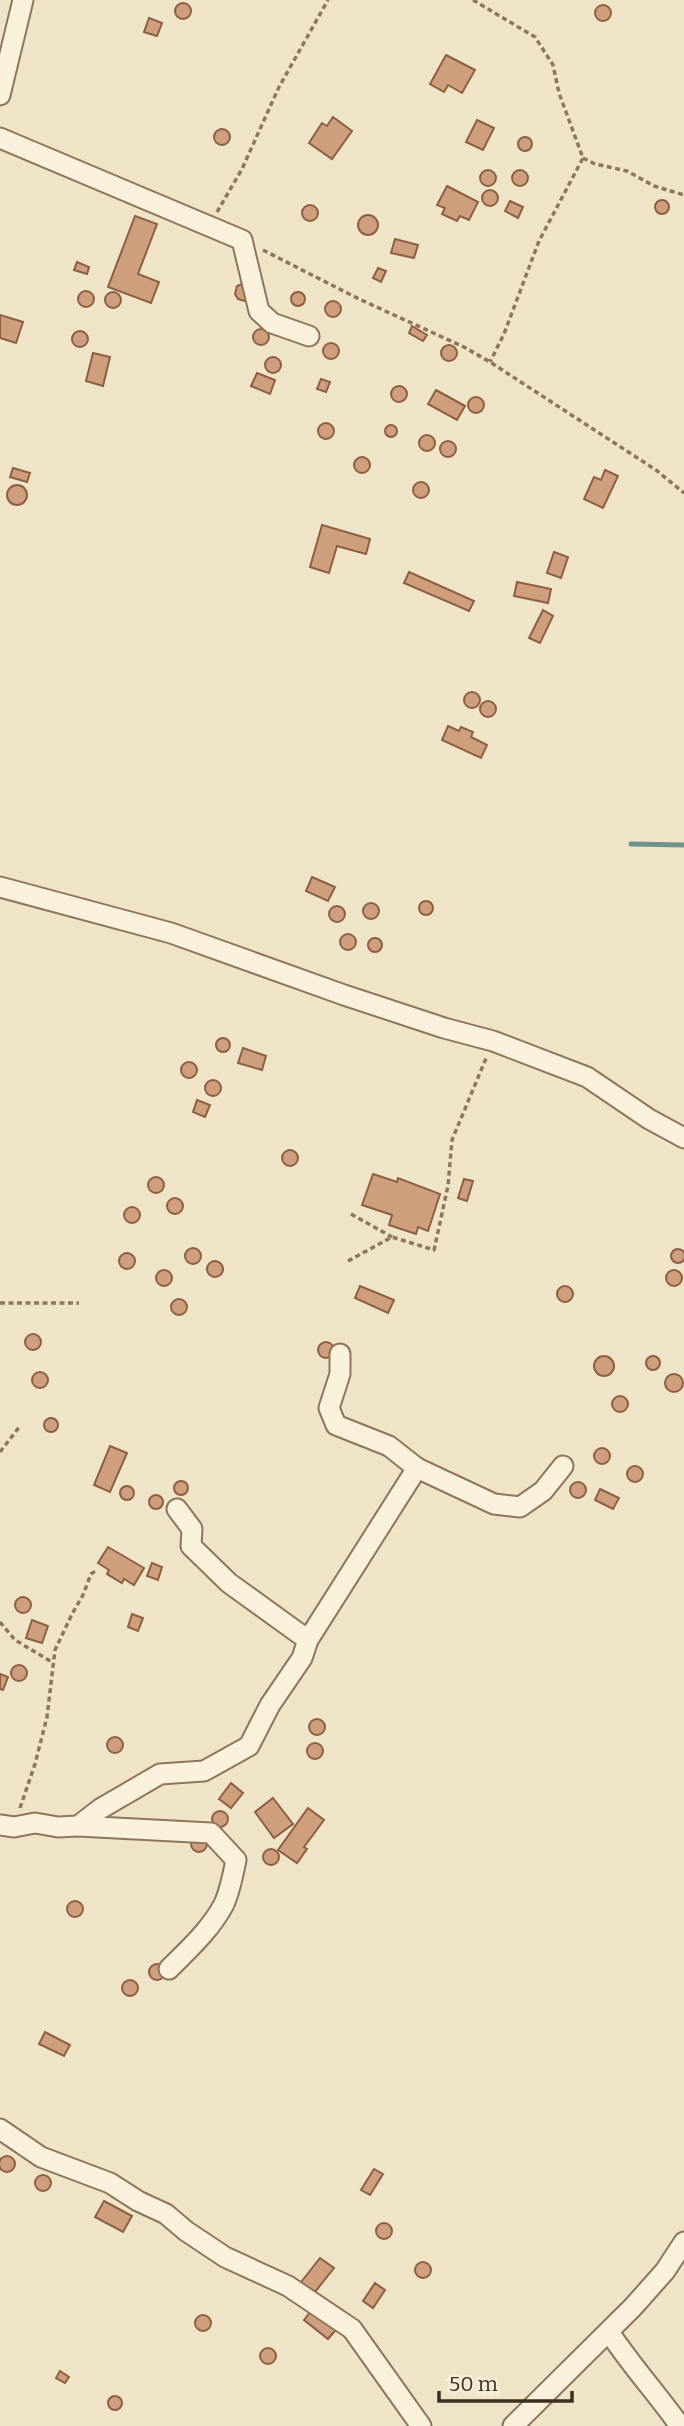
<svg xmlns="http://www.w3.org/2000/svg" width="684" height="2426" viewBox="0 0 684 2426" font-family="Bitter,serif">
	<rect width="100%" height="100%" fill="#f0e4c8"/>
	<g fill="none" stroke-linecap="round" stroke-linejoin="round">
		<path stroke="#6f938a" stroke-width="5" d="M631,844L684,845"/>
	</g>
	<g fill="#cf9f7d" stroke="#8d5f41" stroke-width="2">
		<circle cx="183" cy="11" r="8"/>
		<circle cx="603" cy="13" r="8"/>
		<path d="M149,18L162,23L157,36L144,32Z"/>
		<path d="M446,55L475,70L462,93L448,85L444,92L430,84Z"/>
		<path d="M333,117L352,131L332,159L309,143L322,123L327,126Z"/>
		<path d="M477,120L494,128L483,150L466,142Z"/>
		<circle cx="222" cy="137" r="8"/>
		<circle cx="525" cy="144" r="7"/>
		<circle cx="488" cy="178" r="8"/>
		<circle cx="520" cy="178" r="8"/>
		<path d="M447,186L478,202L469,220L460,216L457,221L442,214L445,208L437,205Z"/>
		<circle cx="490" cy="198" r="8"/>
		<circle cx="662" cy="207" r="7"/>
		<path d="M510,201L523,207L518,218L505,211Z"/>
		<circle cx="310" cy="213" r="8"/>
		<circle cx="368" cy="225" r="10"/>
		<path d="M135,216L157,224L138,274L159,282L151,303L108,287Z"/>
		<path d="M395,239L418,245L414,258L391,253Z"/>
		<path d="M77,262L89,267L87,274L74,270Z"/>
		<path d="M378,268L386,271L381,282L373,278Z"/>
		<path d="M242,284H245L249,299L244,301L238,299L235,294L237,286Z"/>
		<circle cx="86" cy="299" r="8"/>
		<circle cx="113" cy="300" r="8"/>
		<circle cx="298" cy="299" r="7"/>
		<circle cx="333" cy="309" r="8"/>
		<path d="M0,315L23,322L16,343L0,338Z"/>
		<path d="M412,326L427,335L423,341L409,333Z"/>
		<circle cx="261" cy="337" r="8"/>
		<circle cx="80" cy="339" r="8"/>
		<circle cx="331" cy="351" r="8"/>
		<circle cx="449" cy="353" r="8"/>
		<path d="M93,353L110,357L103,386L86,381Z"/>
		<circle cx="273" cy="365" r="8"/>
		<path d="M257,373L275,380L270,394L251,386Z"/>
		<path d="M321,379L330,382L326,392L317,389Z"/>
		<circle cx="399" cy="394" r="8"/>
		<path d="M436,390L465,406L457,420L428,404Z"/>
		<circle cx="476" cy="405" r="8"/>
		<circle cx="326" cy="431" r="8"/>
		<circle cx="391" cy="431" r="6"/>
		<circle cx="427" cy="443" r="8"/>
		<circle cx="448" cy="449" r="8"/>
		<circle cx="362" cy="465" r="8"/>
		<path d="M13,468L30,473L27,482L10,477Z"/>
		<path d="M605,470L618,476L603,508L584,499L594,477L601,480Z"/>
		<circle cx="421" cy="490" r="8"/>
		<circle cx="17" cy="495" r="10"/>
		<path d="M322,525L370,539L366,554L337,546L329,573L310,567Z"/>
		<path d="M554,552L568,557L561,578L547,573Z"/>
		<path d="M409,572L474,601L469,611L404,583Z"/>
		<path d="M517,582L551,589L548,603L514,596Z"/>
		<path d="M543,610L553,616L540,643L529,638Z"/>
		<circle cx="472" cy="700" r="8"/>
		<circle cx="488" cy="709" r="8"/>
		<path d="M448,726L459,731L461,727L473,732L471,737L487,745L481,758L442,740Z"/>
		<path d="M312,877L335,887L328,901L306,891Z"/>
		<circle cx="426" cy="908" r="7"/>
		<circle cx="371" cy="911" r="8"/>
		<circle cx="337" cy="914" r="8"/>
		<circle cx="348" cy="942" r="8"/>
		<circle cx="375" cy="945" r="7"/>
		<circle cx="223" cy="1045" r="7"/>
		<path d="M243,1048L266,1056L262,1070L238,1063Z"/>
		<circle cx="189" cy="1070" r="8"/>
		<circle cx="213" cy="1088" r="8"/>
		<path d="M197,1100L210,1105L205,1117L193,1112Z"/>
		<circle cx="290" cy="1158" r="8"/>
		<path d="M373,1174L397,1182L398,1178L440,1194L428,1231L418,1227L416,1234L389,1225L392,1215L362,1205Z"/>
		<circle cx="156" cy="1185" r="8"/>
		<path d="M464,1179L473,1181L467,1201L458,1198Z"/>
		<circle cx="175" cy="1206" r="8"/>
		<circle cx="132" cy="1215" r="8"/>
		<circle cx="193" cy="1256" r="8"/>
		<circle cx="678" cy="1256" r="7"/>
		<circle cx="127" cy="1261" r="8"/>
		<circle cx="215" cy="1269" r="8"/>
		<circle cx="674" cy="1278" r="8"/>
		<circle cx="164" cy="1278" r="8"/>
		<circle cx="565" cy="1294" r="8"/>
		<path d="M360,1286L394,1300L388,1313L355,1298Z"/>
		<circle cx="179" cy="1307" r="8"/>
		<circle cx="33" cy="1342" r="8"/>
		<circle cx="326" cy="1350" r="8"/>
		<circle cx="653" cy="1363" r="7"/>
		<circle cx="604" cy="1366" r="10"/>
		<circle cx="40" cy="1380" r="8"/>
		<circle cx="674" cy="1383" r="9"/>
		<circle cx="620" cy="1404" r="8"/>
		<circle cx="51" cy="1425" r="7"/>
		<path d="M110,1446L127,1453L110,1492L94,1485Z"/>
		<circle cx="602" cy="1456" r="8"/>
		<circle cx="635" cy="1474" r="8"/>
		<circle cx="181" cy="1488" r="7"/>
		<circle cx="578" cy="1490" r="8"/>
		<circle cx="127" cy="1493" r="7"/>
		<path d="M600,1489L619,1498L613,1509L595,1500Z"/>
		<circle cx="156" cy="1502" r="7"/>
		<path d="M108,1547L144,1568L134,1585L124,1579L122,1583L107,1574L109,1570L98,1563Z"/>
		<path d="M152,1563L162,1567L158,1580L147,1576Z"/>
		<circle cx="23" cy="1605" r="8"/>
		<path d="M132,1614L143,1618L138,1631L128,1627Z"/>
		<path d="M32,1620L48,1626L42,1643L26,1638Z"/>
		<circle cx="19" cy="1673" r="8"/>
		<path d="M0,1674L8,1677L3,1690L0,1689Z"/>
		<circle cx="317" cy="1727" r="8"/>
		<circle cx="115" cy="1745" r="8"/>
		<circle cx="315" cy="1751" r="8"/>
		<path d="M231,1783L243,1793L231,1808L219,1799Z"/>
		<path d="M273,1798L293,1824L274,1838L255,1812Z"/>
		<path d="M308,1808L324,1820L304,1847L307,1849L297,1863L278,1850Z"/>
		<circle cx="220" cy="1819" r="8"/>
		<circle cx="199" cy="1844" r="8"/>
		<circle cx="271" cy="1857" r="8"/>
		<circle cx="75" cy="1909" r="8"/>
		<circle cx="157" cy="1972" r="8"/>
		<circle cx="130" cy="1988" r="8"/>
		<path d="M45,2032L70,2045L64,2056L39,2044Z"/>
		<circle cx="7" cy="2164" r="8"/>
		<path d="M374,2169L383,2174L370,2195L361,2190Z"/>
		<circle cx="43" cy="2183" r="8"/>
		<path d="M104,2201L132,2216L123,2232L95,2217Z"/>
		<circle cx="384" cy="2231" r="8"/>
		<path d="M320,2258L334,2268L311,2297L298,2286Z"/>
		<circle cx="423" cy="2270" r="8"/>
		<path d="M375,2283L385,2290L373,2308L363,2301Z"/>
		<path d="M315,2306L339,2326L328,2339L304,2320Z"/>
		<circle cx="203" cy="2323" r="8"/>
		<circle cx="268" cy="2356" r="8"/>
		<path d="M60,2371L69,2377L65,2383L56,2378Z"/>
		<circle cx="115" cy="2403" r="7"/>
	</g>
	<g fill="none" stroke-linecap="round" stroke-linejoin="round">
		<g stroke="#8d765c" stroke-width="23">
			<g id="minor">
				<path d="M0,95L23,0"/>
				<path d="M0,138L242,240L259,311L272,323L309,336"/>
				<path d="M0,887L171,933L344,995L444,1028L493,1041L587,1077L649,1119L684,1138"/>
				<path d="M417,1468L494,1504L520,1507L543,1491L563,1466"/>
				<path d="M177,1509L192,1529L191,1546L229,1583L308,1640"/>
				<path d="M0,1825L14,1827L35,1823L58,1827L78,1826L100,1809L160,1774L204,1771L249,1746L270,1705L302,1658L308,1640L417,1468L389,1446L336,1425L329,1408L340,1374V1354"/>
				<path d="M78,1826L211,1833L236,1860C233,1875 230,1891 224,1904C211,1929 189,1949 169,1969"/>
				<path d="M0,2129L41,2157L110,2183L138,2201L166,2214L186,2231L225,2257L288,2286L352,2329L421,2426"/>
				<path d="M609,2332C631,2365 657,2394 680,2426"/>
				<path d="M513,2426L633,2307L665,2271L684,2242"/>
			</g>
		</g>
		<g stroke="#8d765c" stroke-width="3.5" stroke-dasharray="5 3.5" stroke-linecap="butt">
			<path d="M473,0L535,37L553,65L559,93L583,158L539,241L504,334L490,362"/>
			<path d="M583,158L595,164L627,171L654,186L684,195"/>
			<path d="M217,212L242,169L279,87L328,0"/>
			<path d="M263,250L359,299L464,347L490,362L656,470L684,493"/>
			<path d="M351,1214L392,1237"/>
			<path d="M348,1261L392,1237L434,1250L448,1186L452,1140L487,1056"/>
			<path d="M0,1303H79"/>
			<path d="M0,1452L20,1426"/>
			<path d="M0,1622L15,1640L52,1662"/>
			<path d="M20,1808L35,1764L47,1717L55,1650L72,1614L83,1595L91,1574L97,1570"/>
		</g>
		<use href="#minor" stroke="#faf1dc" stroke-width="19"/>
	</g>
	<path d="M439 2391v10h133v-10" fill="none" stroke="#3d2e20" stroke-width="3.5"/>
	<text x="449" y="2391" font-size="21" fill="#3d2e20" stroke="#f7eed8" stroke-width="5" paint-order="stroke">50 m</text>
</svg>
